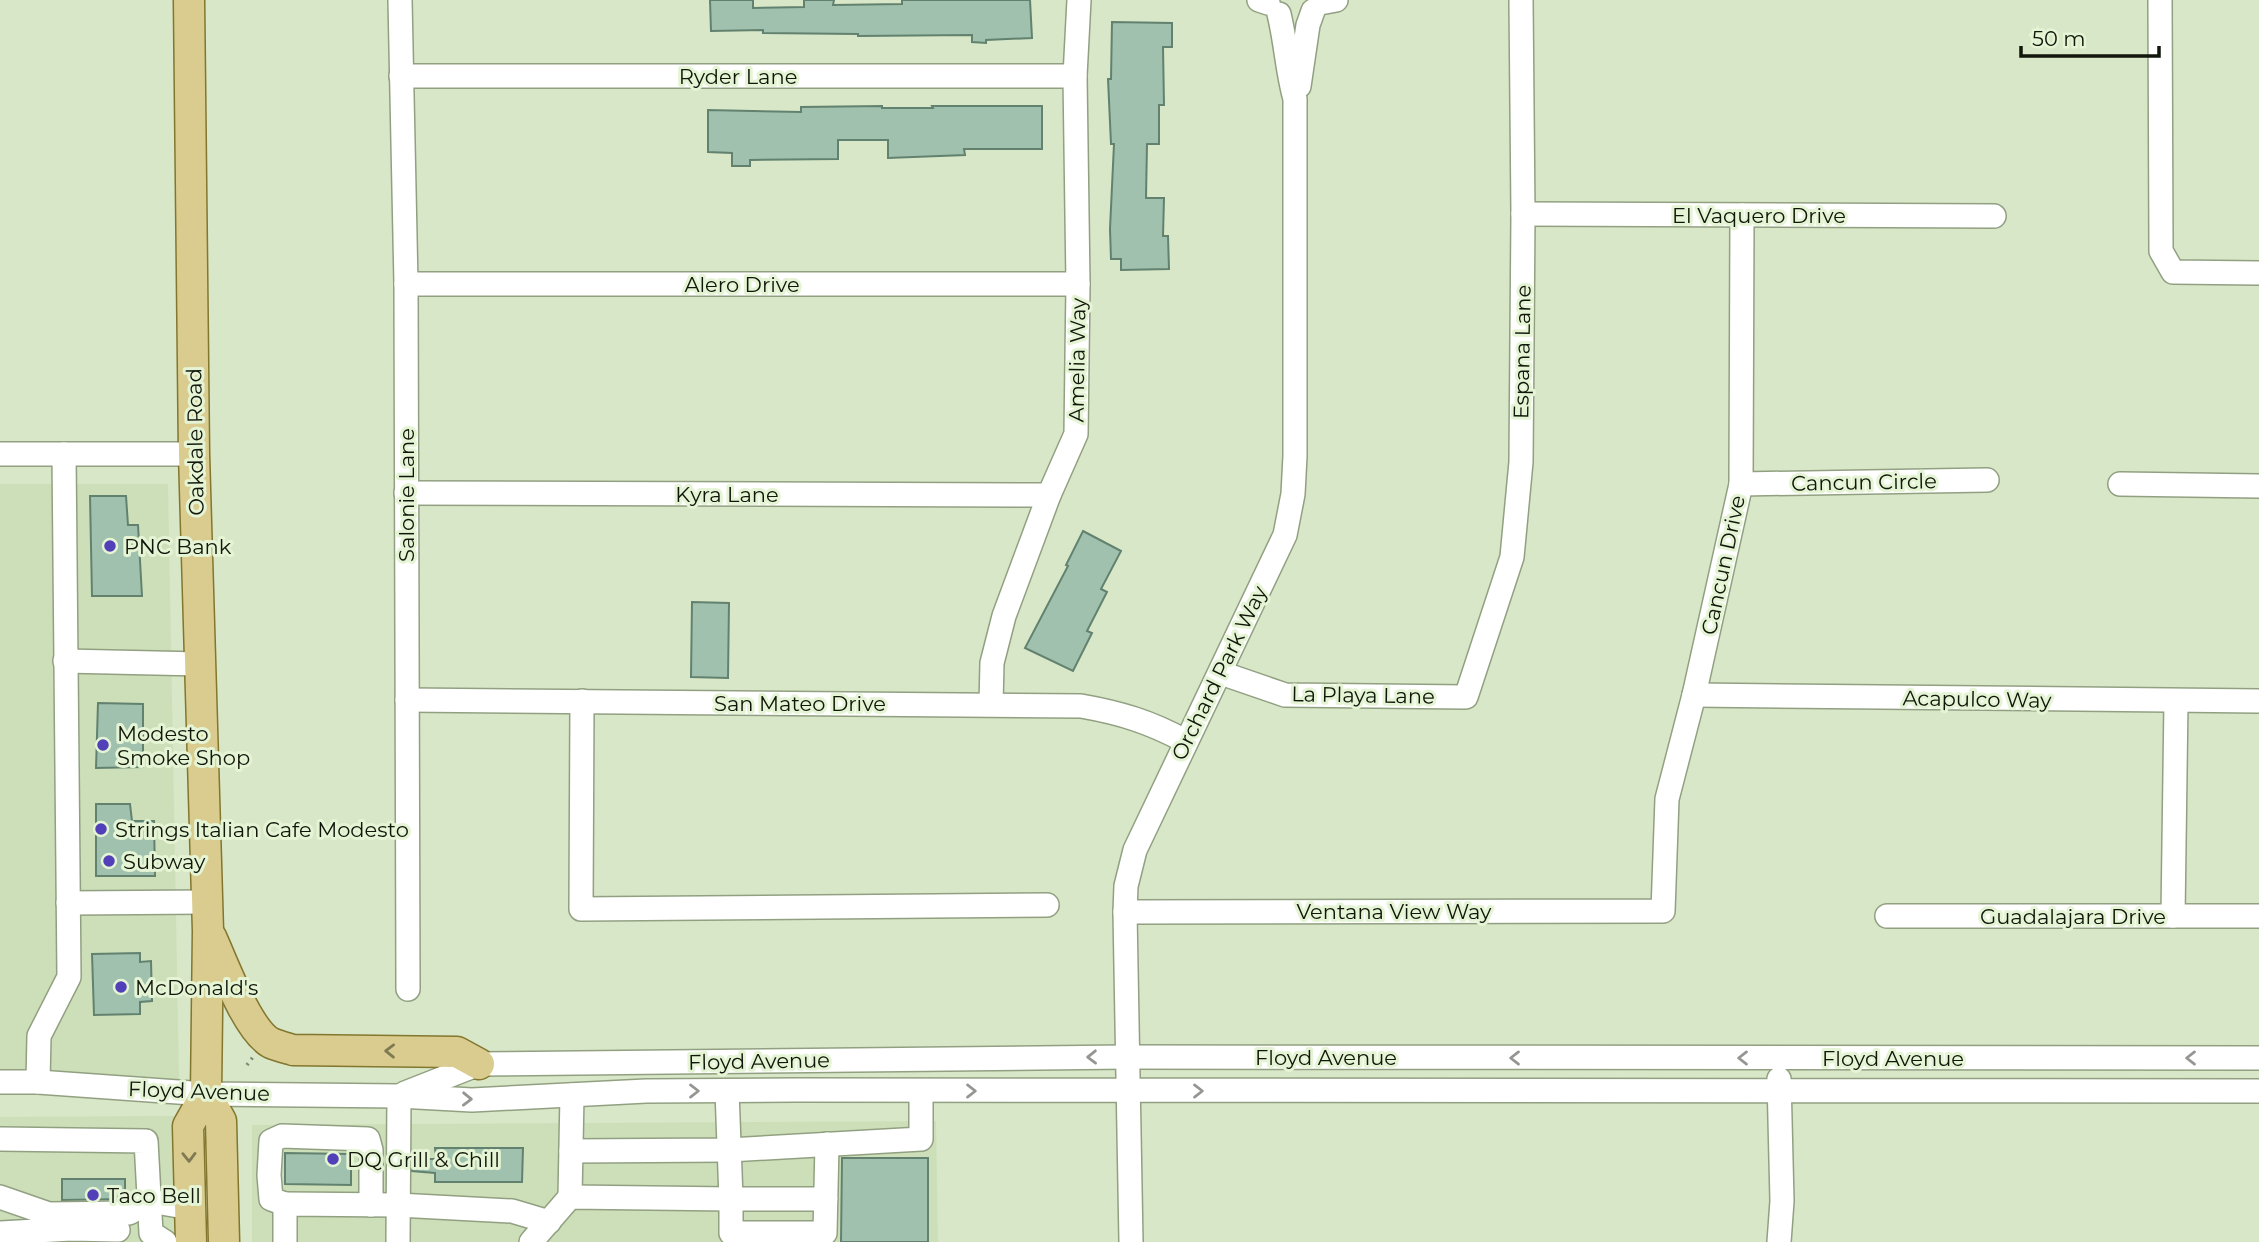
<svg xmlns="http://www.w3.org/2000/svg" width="2259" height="1242" viewBox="0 0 2259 1242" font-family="Montserrat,sans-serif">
	<rect width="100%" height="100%" fill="#d8e7c7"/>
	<g fill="#ccdfb8">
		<path d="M0,484H168L179,1079H0Z"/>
		<path d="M174,1116L176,1242H0V1117Z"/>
		<path d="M936,1121L938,1242H252V1125Z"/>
	</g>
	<g fill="#a0c1ae" stroke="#62826f" stroke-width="2">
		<path d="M710,0H753V8L804,7V0H834L833,5L902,4V0H1030L1032,38L986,40V43L972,42V35L858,36V34L763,33V30L711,31Z"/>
		<path d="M1112,22L1172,23V47H1163L1164,105H1159V144H1147L1146,198H1164L1163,236H1168L1169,269L1121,270V259H1111L1110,229L1114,144H1111L1108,79H1111Z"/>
		<path d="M882,106V108H933L932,106H1042V149H964L965,155L888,158V140H838V159L750,160V166H732V153L708,152V110L801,112V107Z"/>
		<path d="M90,496H126L128,525H138L142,596H92Z"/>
		<path d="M1083,531L1121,551L1101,589L1107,592L1087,631L1092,633L1073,671L1025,648L1068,566L1066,565Z"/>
		<path d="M692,602L729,603L728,678L691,677Z"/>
		<path d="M98,703L143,704V767L96,768Z"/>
		<path d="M96,804H130L132,821H154L155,876H96Z"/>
		<path d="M140,953V962L151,961L152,1001L140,1002V1014L94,1015L92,954Z"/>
		<path d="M435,1148H523L522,1182H435V1173L412,1171L413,1159H436Z"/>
		<path d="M285,1153L351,1154V1185L285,1184Z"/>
		<path d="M842,1158H928V1242H841Z"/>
		<path d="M62,1179H125V1199L62,1200Z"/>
	</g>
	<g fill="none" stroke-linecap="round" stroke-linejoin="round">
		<g stroke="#92a082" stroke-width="26">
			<g id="minor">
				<path d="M400,0L406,284L408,989"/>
				<path d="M1259,0L1268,3"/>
				<path d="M2160,0L2161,251L2173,272L2259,273"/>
				<path d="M1320,3L1336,0"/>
				<path d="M401,76H1075"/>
				<path d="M1299,86L1308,25L1313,11"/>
				<path d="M1523,214L1994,216"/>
				<path d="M406,284H1078"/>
				<path d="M0,454H194"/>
				<path d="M1741,484L1987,480"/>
				<path d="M2120,484L2259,486"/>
				<path d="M406,493L1049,495"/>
				<path d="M65,661L200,664"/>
				<path d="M1221,673L1285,695L1466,697L1512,557L1521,462L1523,214L1521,0"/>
				<path d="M1694,695L2259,701"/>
				<path d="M407,700L1081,706C1121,713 1150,722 1185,741"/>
				<path d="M582,701L581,909L1047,905"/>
				<path d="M991,704L992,663L1004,616L1049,495L1076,434L1078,284L1075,76L1079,0"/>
				<path d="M68,903L207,902"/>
				<path d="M1125,912L1663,911L1667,799L1694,695L1741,484L1742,215"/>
				<path d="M1887,916H2259"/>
				<path d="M2173,916L2176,701"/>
				<path d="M0,1082H38L206,1094L399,1096L472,1100L646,1091L796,1090L2259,1091"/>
				<path d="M38,1082L39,1036L69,977L64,454"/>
				<path d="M405,1093L479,1064L1127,1057L2259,1058"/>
				<path d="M0,1139L146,1141L151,1233L165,1242"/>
				<path d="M571,1151L729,1150L921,1139V1091"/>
				<path d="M0,1197L49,1214L129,1213L150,1201L190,1208"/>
				<path d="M570,1197L572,1095"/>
				<path d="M826,1199H731V1233H825L827,1144"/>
				<path d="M285,1204L271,1199L269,1175L271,1141L282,1136L368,1139L371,1150V1205"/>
				<path d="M1,1233L71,1229L118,1230"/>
				<path d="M285,1242V1204L398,1205L512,1211L549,1222"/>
				<path d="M398,1242L399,1096"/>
				<path d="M531,1242L570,1197L731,1199L727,1091"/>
				<path d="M1131,1242L1125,912L1126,886L1135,850L1285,535L1293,494L1295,456V99C1287,71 1286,42 1279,14"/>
				<path d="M1779,1242L1782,1201L1779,1079"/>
			</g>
		</g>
		<g stroke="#83762f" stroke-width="33">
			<g id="major">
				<path d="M189,0L194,454L208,931L206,1094L188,1126L191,1242"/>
				<path d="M211,937C223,963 247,1030 271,1043C278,1046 286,1048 293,1050L457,1052L479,1064"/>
				<path d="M206,1094L221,1121L224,1242"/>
			</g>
		</g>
		<path stroke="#7f8972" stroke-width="3.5" stroke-dasharray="2 5" stroke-linecap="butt" d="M247,1065L253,1057"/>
		<use href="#minor" stroke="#fff" stroke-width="23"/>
		<use href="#major" stroke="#d9cc8e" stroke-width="30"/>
	</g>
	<defs><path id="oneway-chevron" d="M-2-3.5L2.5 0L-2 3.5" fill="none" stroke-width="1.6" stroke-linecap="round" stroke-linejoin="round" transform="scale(1.75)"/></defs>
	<g stroke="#7f7a53">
		<use href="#oneway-chevron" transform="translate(390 1051) rotate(-179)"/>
		<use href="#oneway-chevron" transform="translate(189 1157) rotate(89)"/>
	</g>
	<g stroke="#949691">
		<use href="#oneway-chevron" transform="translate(1092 1057) rotate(179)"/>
		<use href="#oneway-chevron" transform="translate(1515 1058) rotate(-180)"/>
		<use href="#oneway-chevron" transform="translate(1743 1058) rotate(-180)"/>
		<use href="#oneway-chevron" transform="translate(2191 1058) rotate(180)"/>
		<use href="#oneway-chevron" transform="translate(694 1091)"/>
		<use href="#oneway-chevron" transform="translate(971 1091)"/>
		<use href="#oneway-chevron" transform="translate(1198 1091)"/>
		<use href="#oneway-chevron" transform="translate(467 1099) rotate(1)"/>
	</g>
	<g fill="#5140b7" stroke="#e5f4d4" stroke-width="2.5">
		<circle cx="110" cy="546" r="7"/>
		<circle cx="103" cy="745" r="7"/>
		<circle cx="101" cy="829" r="7"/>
		<circle cx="109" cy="861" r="7"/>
		<circle cx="121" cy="987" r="7"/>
		<circle cx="333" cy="1159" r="7"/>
		<circle cx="93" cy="1195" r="7"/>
	</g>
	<g text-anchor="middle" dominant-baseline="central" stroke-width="6" stroke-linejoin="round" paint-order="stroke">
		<g font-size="21" fill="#11160a" stroke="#e5f4d4">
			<text x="738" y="76">Ryder Lane</text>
			<text x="1759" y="215">El Vaquero Drive</text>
			<text x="742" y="284">Alero Drive</text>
			<text transform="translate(1522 352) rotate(-89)">Espana Lane</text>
			<text transform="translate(1077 360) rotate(-89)">Amelia Way</text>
			<text transform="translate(195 442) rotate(-91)">Oakdale Road</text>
			<text transform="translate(1864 482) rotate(-1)">Cancun Circle</text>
			<text x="727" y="494">Kyra Lane</text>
			<text transform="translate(406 495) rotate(-90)">Salonie Lane</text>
			<text transform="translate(1723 565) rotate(-78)">Cancun Drive</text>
			<text transform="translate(1219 673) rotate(-64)">Orchard Park Way</text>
			<text transform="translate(1363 695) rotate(1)">La Playa Lane</text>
			<text transform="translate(1977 699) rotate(1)">Acapulco Way</text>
			<text x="800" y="703">San Mateo Drive</text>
			<text x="1394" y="911">Ventana View Way</text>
			<text x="2073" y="916">Guadalajara Drive</text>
			<text x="1326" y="1057">Floyd Avenue</text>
			<text x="1893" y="1058">Floyd Avenue</text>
			<text transform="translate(759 1061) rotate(-1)">Floyd Avenue</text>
			<text transform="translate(199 1091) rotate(2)">Floyd Avenue</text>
		</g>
		<g font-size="21" fill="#11160a" stroke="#e5f4d4" text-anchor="start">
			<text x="124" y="546">PNC Bank</text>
			<text x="117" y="733">Modesto<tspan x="117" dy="24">Smoke Shop</tspan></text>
			<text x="115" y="829">Strings Italian Cafe Modesto</text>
			<text x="123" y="861">Subway</text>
			<text x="135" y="987">McDonald's</text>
			<text x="347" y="1159">DQ Grill &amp; Chill</text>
			<text x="107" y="1195">Taco Bell</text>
		</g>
	</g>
	<path d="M2021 46v10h138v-10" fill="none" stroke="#11160a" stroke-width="3.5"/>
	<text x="2032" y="46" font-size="21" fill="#11160a" stroke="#e5f4d4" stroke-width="5" paint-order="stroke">50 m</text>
</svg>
